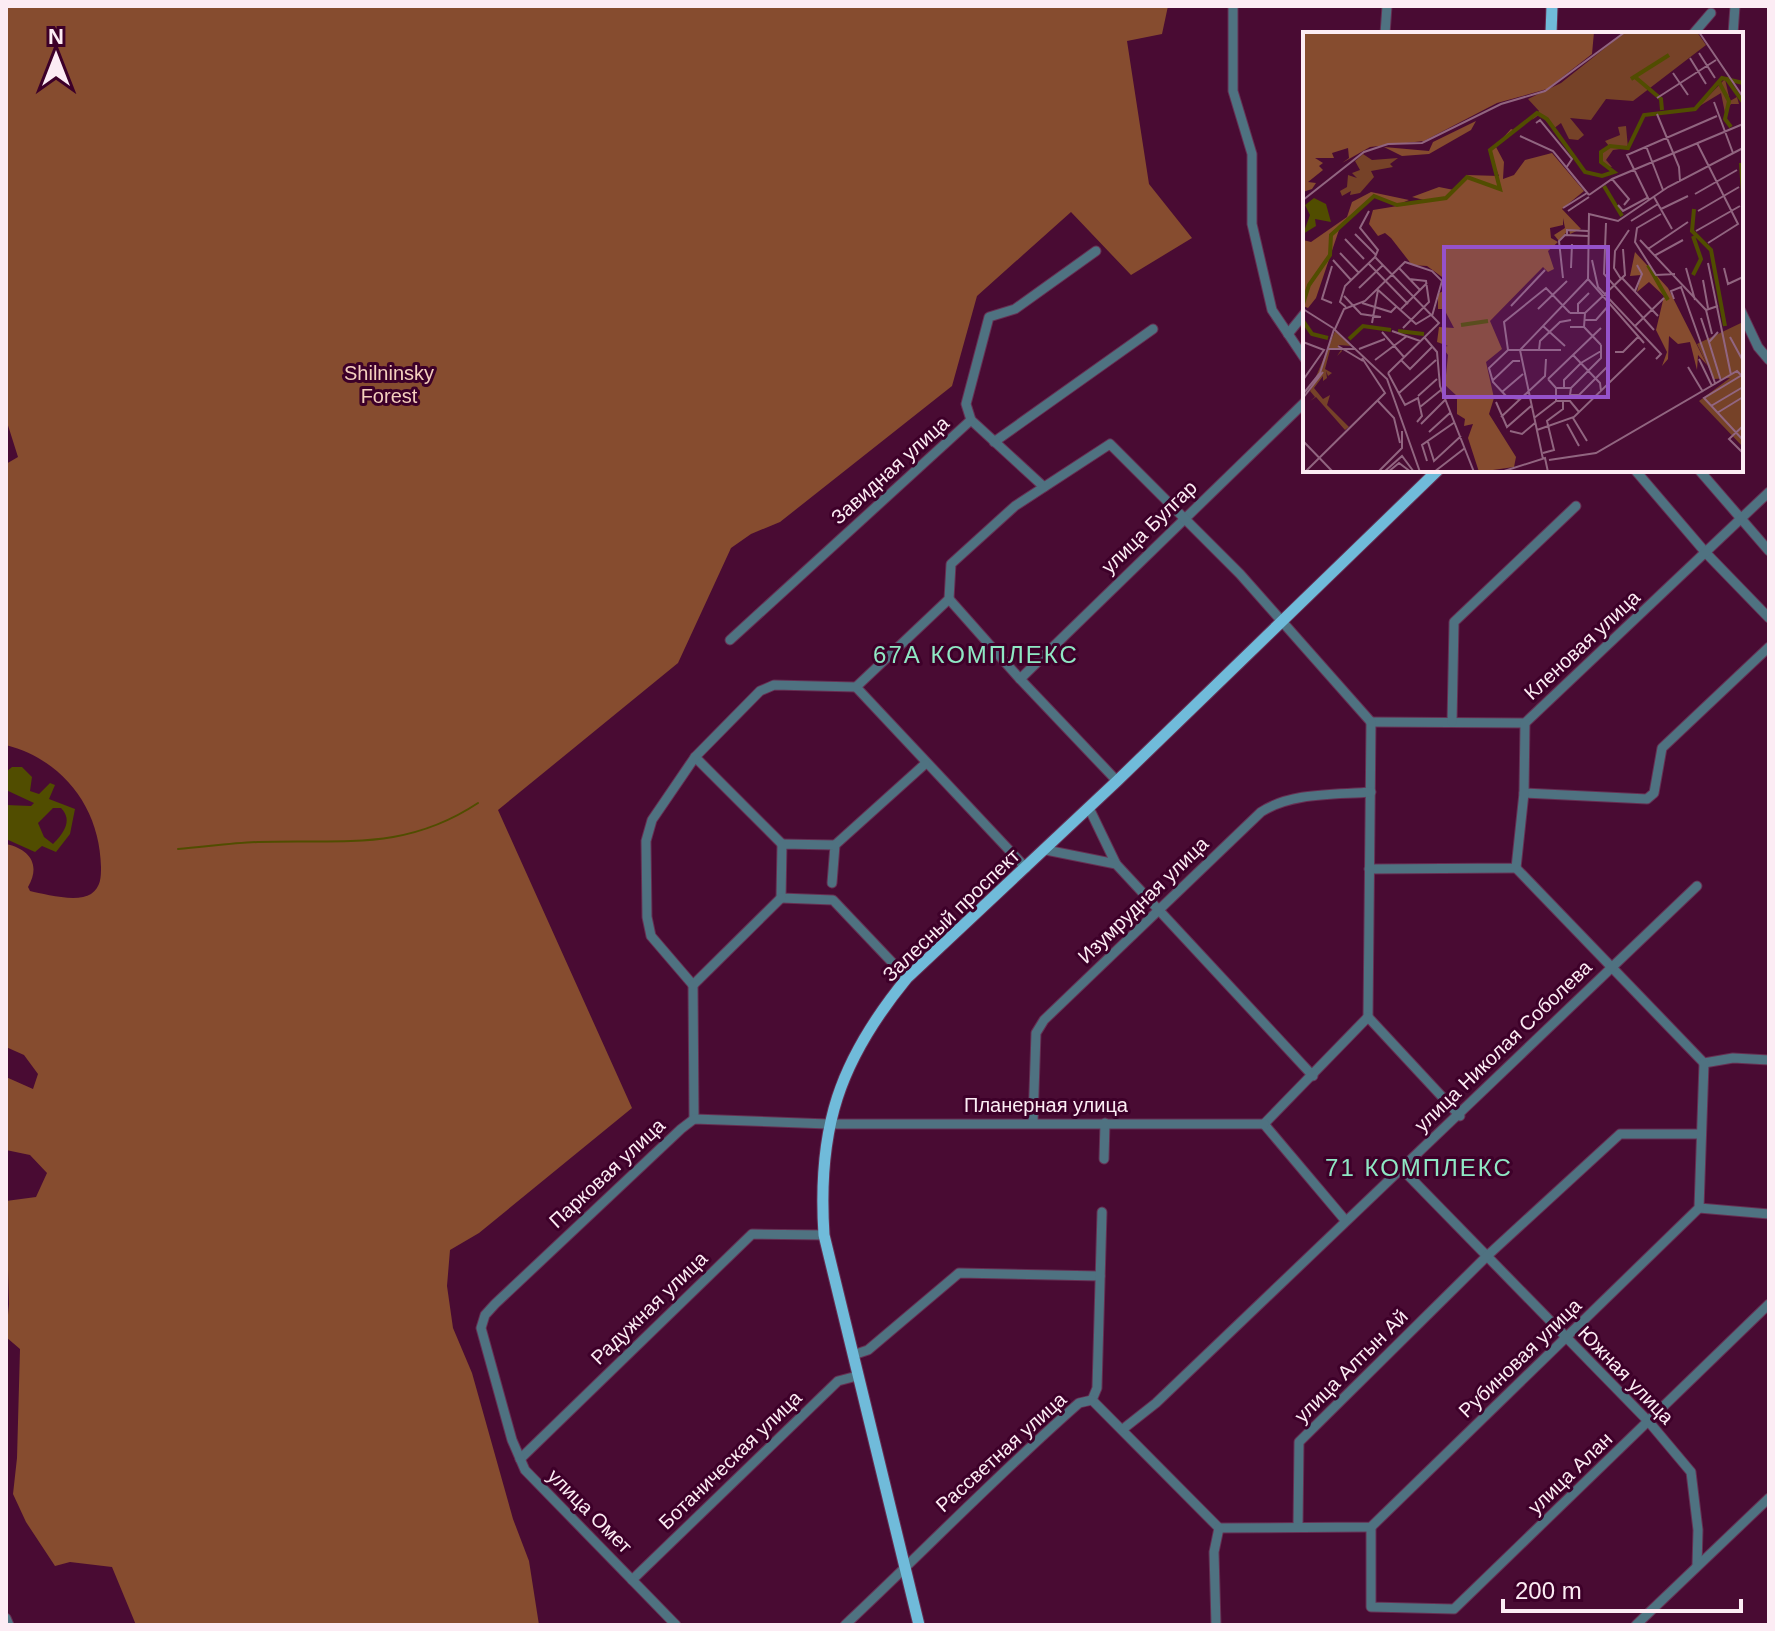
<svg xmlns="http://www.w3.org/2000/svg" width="1775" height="1631" viewBox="0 0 1775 1631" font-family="Helvetica,sans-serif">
	<rect width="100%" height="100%" fill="#490b33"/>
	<path fill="#864c2f" d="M6,6H1168L1162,34L1127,41L1149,184L1192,238L1131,275L1071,212L977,296L952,386L780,522L751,534L731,548L678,663L498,810L632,1108L479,1233L450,1250L447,1286L453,1328L472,1373L513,1519L529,1561L539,1625H136L112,1567L70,1562L55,1566L26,1522L13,1494L17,1458L20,1349L6,1337L9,1304L6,1201L36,1197L47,1173L30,1155L6,1150V1077L33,1089L38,1074L24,1055L6,1047V844C30,849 41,865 28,887L30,891C44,894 77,903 91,894C101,887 101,877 101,867C100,809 64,760 6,745V464L18,457L6,419Z"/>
	<path fill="#514d00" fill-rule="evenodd" d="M12,767H22L32,777L30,791L39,794L50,783L55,785L49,799L75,809L70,834L56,852L42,846L35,852L6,839V805L31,806L34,803L6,790V772ZM53,808H61C74,821 62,835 53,844L44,837L38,823Z"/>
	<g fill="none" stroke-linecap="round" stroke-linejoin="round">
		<path stroke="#514d00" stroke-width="2" d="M178,849C204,847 231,843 258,842C341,839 404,852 478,803"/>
		<g stroke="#662f52" stroke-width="11">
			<g id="minor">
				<path d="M1233,6V91L1252,154V224L1272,310L1305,359"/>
				<path d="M1385,34L1387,6"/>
				<path d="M1693,34L1711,13"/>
				<path d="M1733,34L1735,6"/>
				<path d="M1741,311L1758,347L1769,360"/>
				<path d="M1288,334L1305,313"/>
				<path d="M994,442L1153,329"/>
				<path d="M1635,470L1706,553L1769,618"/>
				<path d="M1699,470L1769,551"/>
				<path d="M1044,487L971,420L966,404L989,317L1015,309L1096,251"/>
				<path d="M949,599L1020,679L1117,781"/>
				<path d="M730,640L971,420"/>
				<path d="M1020,679L1305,402"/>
				<path d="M856,687L1026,868"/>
				<path d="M1371,722L1525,723L1769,492"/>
				<path d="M1452,722L1454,622L1576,506"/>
				<path d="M695,757L782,844"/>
				<path d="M1524,793L1647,799L1654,793L1662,748L1769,647"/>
				<path d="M1089,808L1116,864"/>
				<path d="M835,845L925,764"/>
				<path d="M1046,850L1116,864L1313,1076"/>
				<path d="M1516,868L1704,1063"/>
				<path d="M1369,869L1516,868L1524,793L1525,723"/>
				<path d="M832,883L835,845L782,844L781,898L833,900L907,978"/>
				<path d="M693,985L651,936L647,917L646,841L652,820L695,757L760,691L774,685L856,687L949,599L951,564L1015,506L1110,444L1240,574L1371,722"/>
				<path d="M693,985L694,1119"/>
				<path d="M693,985L781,898"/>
				<path d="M1368,1017L1371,722"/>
				<path d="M1368,1017L1460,1116"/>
				<path d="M1704,1063L1733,1058L1769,1060"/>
				<path d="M1033,1122L1036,1033L1044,1020L1261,812C1292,792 1335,795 1371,792"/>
				<path d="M1264,1124L1368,1017"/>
				<path d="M1264,1124L1345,1220"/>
				<path d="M1104,1159L1105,1123"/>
				<path d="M1401,1168L1649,1422L1691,1472L1698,1530L1697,1566"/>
				<path d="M1699,1208L1769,1214"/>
				<path d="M853,1355L868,1350L959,1273L1100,1276"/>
				<path d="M1092,1400L1097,1388L1102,1212"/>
				<path d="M1092,1400L1219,1528"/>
				<path d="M1123,1429L1156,1403L1697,886"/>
				<path d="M520,1459L752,1234L824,1235"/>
				<path d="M1298,1526L1299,1442L1487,1256L1620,1134H1701"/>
				<path d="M1371,1527V1607L1454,1609L1769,1304"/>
				<path d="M1219,1528L1371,1527L1699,1208L1704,1063"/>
				<path d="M632,1580L838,1381L857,1376"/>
				<path d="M6,1618L9,1625"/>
				<path d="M676,1625L525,1470L512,1440L481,1328L485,1315L495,1304L681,1129L694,1119L828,1124H1264"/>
				<path d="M845,1625C924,1551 998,1474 1079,1403L1092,1400"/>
				<path d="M1216,1625L1214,1552L1219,1528"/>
				<path d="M1636,1625L1769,1498"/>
			</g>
		</g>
		<g stroke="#662f52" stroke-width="13">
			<g id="major">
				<path d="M1551,34L1552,6"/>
				<path d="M919,1625L824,1235C817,1128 839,1061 907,978L1117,781L1438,470"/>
			</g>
		</g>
		<use href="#minor" stroke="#4f7281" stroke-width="9"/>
		<use href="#major" stroke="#70bbda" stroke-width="11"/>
	</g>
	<g text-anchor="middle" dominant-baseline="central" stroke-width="6" stroke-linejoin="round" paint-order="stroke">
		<g font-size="20" fill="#f4d0be" stroke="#3d0029">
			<text x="389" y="373">Shilninsky<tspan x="389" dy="23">Forest</tspan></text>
		</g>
		<g font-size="20" fill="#fcecf4" stroke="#3d0029">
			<text transform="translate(890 470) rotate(-42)">Завидная улица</text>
			<text transform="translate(1149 527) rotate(-44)">улица Булгар</text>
			<text transform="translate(1582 645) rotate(-43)">Кленовая улица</text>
			<text transform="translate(1143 900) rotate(-44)">Изумрудная улица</text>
			<text transform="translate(951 915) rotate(-44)">Залесный проспект</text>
			<text transform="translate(1503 1046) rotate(-44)">улица Николая Соболева</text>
			<text x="1046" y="1105">Планерная улица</text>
			<text transform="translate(607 1173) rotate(-43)">Парковая улица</text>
			<text transform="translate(649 1308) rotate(-44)">Радужная улица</text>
			<text transform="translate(1520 1358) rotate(-44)">Рубиновая улица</text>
			<text transform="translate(1351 1366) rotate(-45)">улица Алтын Ай</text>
			<text transform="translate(1626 1375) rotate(46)">Южная улица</text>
			<text transform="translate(1001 1452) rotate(-42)">Рассветная улица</text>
			<text transform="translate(730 1460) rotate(-44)">Ботаническая улица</text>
			<text transform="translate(1570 1473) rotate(-44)">улица Алан</text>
			<text transform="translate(590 1511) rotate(45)">улица Омет</text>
		</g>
		<g font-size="24" letter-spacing="2" fill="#8fe7c4" stroke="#3d0029">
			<text x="976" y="654">67А КОМПЛЕКС</text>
			<text x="1419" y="1167">71 КОМПЛЕКС</text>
		</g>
	</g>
	<g transform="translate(1303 32)">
		<rect width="440" height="440" fill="#490b33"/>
		<path d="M322,0H394L403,13L330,69L303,67L288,88L267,86L281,103L275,108L266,107L258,91L250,97L237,82L229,88L236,79L225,67L258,51ZM422,47L427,69L434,65L436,72H428L422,81L418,61L395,75ZM323,94L325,116L310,118L303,128L309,135L302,134L296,124L306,114L302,109L317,103L315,95ZM60,122L69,128L95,126L87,132L90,135L68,139L71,145L57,161L47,163L48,159L39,164L37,159L44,155L45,143L54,146L49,141L57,138L52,129ZM440,290V415L396,369L427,346L411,347L394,312ZM32,299L78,339L49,314L35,313L39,319L34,324L38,318H27L22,337L29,341L25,344L23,339L24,346L20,349V344L11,356L20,367L27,363L24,373L46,395L42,398L13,365L7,369L12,365L7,359Z" fill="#764228"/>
		<path d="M0,0H291L289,22L244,57L194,71L121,109L67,115L39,131L46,126L45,116L29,121L31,126H12L20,131L16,134L20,138L5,150L13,151L9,157L0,160ZM173,89L168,98L126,122L99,124L81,115L126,119L130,110ZM208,97L213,99L193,115L201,130L200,147L211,143L222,128L249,121L281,159L259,177L278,197L267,202L266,197L256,209L251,203L262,196L260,186V193L247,196L248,206L255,210L245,219L251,237L245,240L240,235L187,289L199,317L183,330L191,366L186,382L213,425L211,435L176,440L165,406L170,392L161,394L162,387L154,382V364L142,353L145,323L139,315L145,314L134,310L136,295L151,296L141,277H135V262L143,257L139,245L124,234L109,233L88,206L82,201L75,204L66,192L70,178L125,169L109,165L136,155L151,158L164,143L196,144L186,121ZM68,160L106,168L94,173L71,164L37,195L13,266L5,276L0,274V208L8,210L44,185L49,170ZM332,220L365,256L404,333L395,323L394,338L387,310L375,312L366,304L365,327L359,334L364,320L353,298L361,264L346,250L334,260L338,243L327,244Z" fill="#864c2f"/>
		<path d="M11,166L23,172L28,190L12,187L13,194L0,202L7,183L2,173Z" fill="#514d00"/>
		<path fill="none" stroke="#514d00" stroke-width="4" d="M332,45L358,67L359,78M423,46L440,70M328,47L366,23M416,50L426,69L422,87L428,95M438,131L440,163M301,154L319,184M391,177L389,199L408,218L422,294M345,233L365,268M390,243L398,227L390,204M0,272L6,253L27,223L28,203L71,164L94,173L143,166L164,145L197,157L187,118L234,81L244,87L282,140L299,144L311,140L298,130V120L307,114L325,116L341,83L392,77L419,46L440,51M0,289L9,302L25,306M158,293L185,289M95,299L121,302M46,307L60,294L88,298"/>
		<path fill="none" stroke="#916580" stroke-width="2" d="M396,0L440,65M396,21L412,46M387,26L403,52M370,41L385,63M354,66L413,28M411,70L430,121M354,82L376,135L377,149M233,91L237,88L269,127L263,136M217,104L250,119L286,163M394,111L435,192L405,211M343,114L360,158M309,147L326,167L321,173M392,162L434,138M286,163L309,147L440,92M351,165L369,197M0,168L61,120L85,112L119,111L198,72L242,59L322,0M346,168L324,123L414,84M315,173L320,179L344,166M260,176L284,161M358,177L385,164M66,179L57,196L75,218L72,225M265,179L286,165M395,179L436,155M358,182L334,196L332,210L353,243L372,242M328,189L355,172M303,191L301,242L351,298M393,199L437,174M52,202L73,223M264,203V198L285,199M42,207L61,227M337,208L403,278M345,217L385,190M37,221L56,241M351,224L380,208M72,225L136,291L85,341M30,228L48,248M289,228L295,255L358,322L353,327M65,231L105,272M405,231L428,343M29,234L19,267L29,271M96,236L117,258M268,236L269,212M383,236L392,268M421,236L425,252L440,245M260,246L256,209L262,203L285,204M319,246L355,284M285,247L341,311M318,247L311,236L312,219L326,198M400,248L405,276M56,256L80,233M74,257L113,292L128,283M332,259L339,242L334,233M41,264L58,282L78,285M371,267L368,259L378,255L412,351M59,271L88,280L93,275M208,274L242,238M43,275L37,270L42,254L72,225M0,277L30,296M98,277L124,251M235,277L264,249M267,281H282L322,243L320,217M275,281V272L286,261M398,286L406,310M282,288H293L306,273M69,291L75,258M240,294L262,314M332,294L361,266M267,295H281L282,281M281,295L298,313M100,296L126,270L123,249L106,247M32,297L41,277L62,269L102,230L129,239L139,249L129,284M89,299L117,309M79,300L101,325M415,300L406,310L418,349M409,302L403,278L415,274M427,305L440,329M122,306L134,320L137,354L171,440M0,310L21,318L0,348M35,314L60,329M25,317H53M56,317L82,307M205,318L201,290L243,256L267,281M236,318L237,309L257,290L268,288M312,320H320L335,305M270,323L297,351L298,359M396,327L409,354M72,328L104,304M98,328L107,337L130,314M385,335L400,360M85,341L102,373L115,366L119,384L114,390M439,343L401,366L440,408M245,347L298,296M189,349L210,329H217M253,356H268L298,326V313M261,356V348L278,331L298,319M268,356L267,363H276L304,335L305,327M199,360L220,342M96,361L133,328M0,362L17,341L31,297L84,347L117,440M115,364L134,347M0,366L20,340M217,367L204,365L190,350L186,336L205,318H258M75,369L91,386L97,411M253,369H267L276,380M193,370L204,395L228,374M408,374L440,355M117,375L138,358M414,381L440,365M198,385L242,344L243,327M231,386L253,369V356L245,347M270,386L284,409M118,392L143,367M264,392L276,414M440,394L426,407L440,421M234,398L271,385L342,316M207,399L219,402L232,391M126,400L148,380M0,409L30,440M125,410L131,429L158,404M240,421L251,418L244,389L260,377V370M240,427L217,318L285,247L286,182L315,189L365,155L440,116M246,428L293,421L434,339L440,345M124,429L119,413L152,390M2,440L82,361L59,326M75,440L99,416V399M81,440L99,424L111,440M85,440L96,431L108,440M131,440L162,416M198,440L242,426L245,440"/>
		<path fill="#9552ca" fill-opacity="0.15" stroke="#9552ca" stroke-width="4" d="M141,215H305V365H141Z"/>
		<rect width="440" height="440" fill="none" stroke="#fcecf4" stroke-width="4"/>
	</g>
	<rect width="1775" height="1631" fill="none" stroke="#fcecf4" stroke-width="16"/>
	<g transform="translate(56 56)" stroke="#3d0029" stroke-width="6" paint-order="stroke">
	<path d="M0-6L14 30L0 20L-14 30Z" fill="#fcecf4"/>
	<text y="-12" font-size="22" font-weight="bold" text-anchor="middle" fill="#fcecf4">N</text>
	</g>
	<path d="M1503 1599v12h238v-12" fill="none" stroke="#fcecf4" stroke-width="4"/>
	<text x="1515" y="1599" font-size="24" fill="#fcecf4" stroke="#3d0029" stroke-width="6" paint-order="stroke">200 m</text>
</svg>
